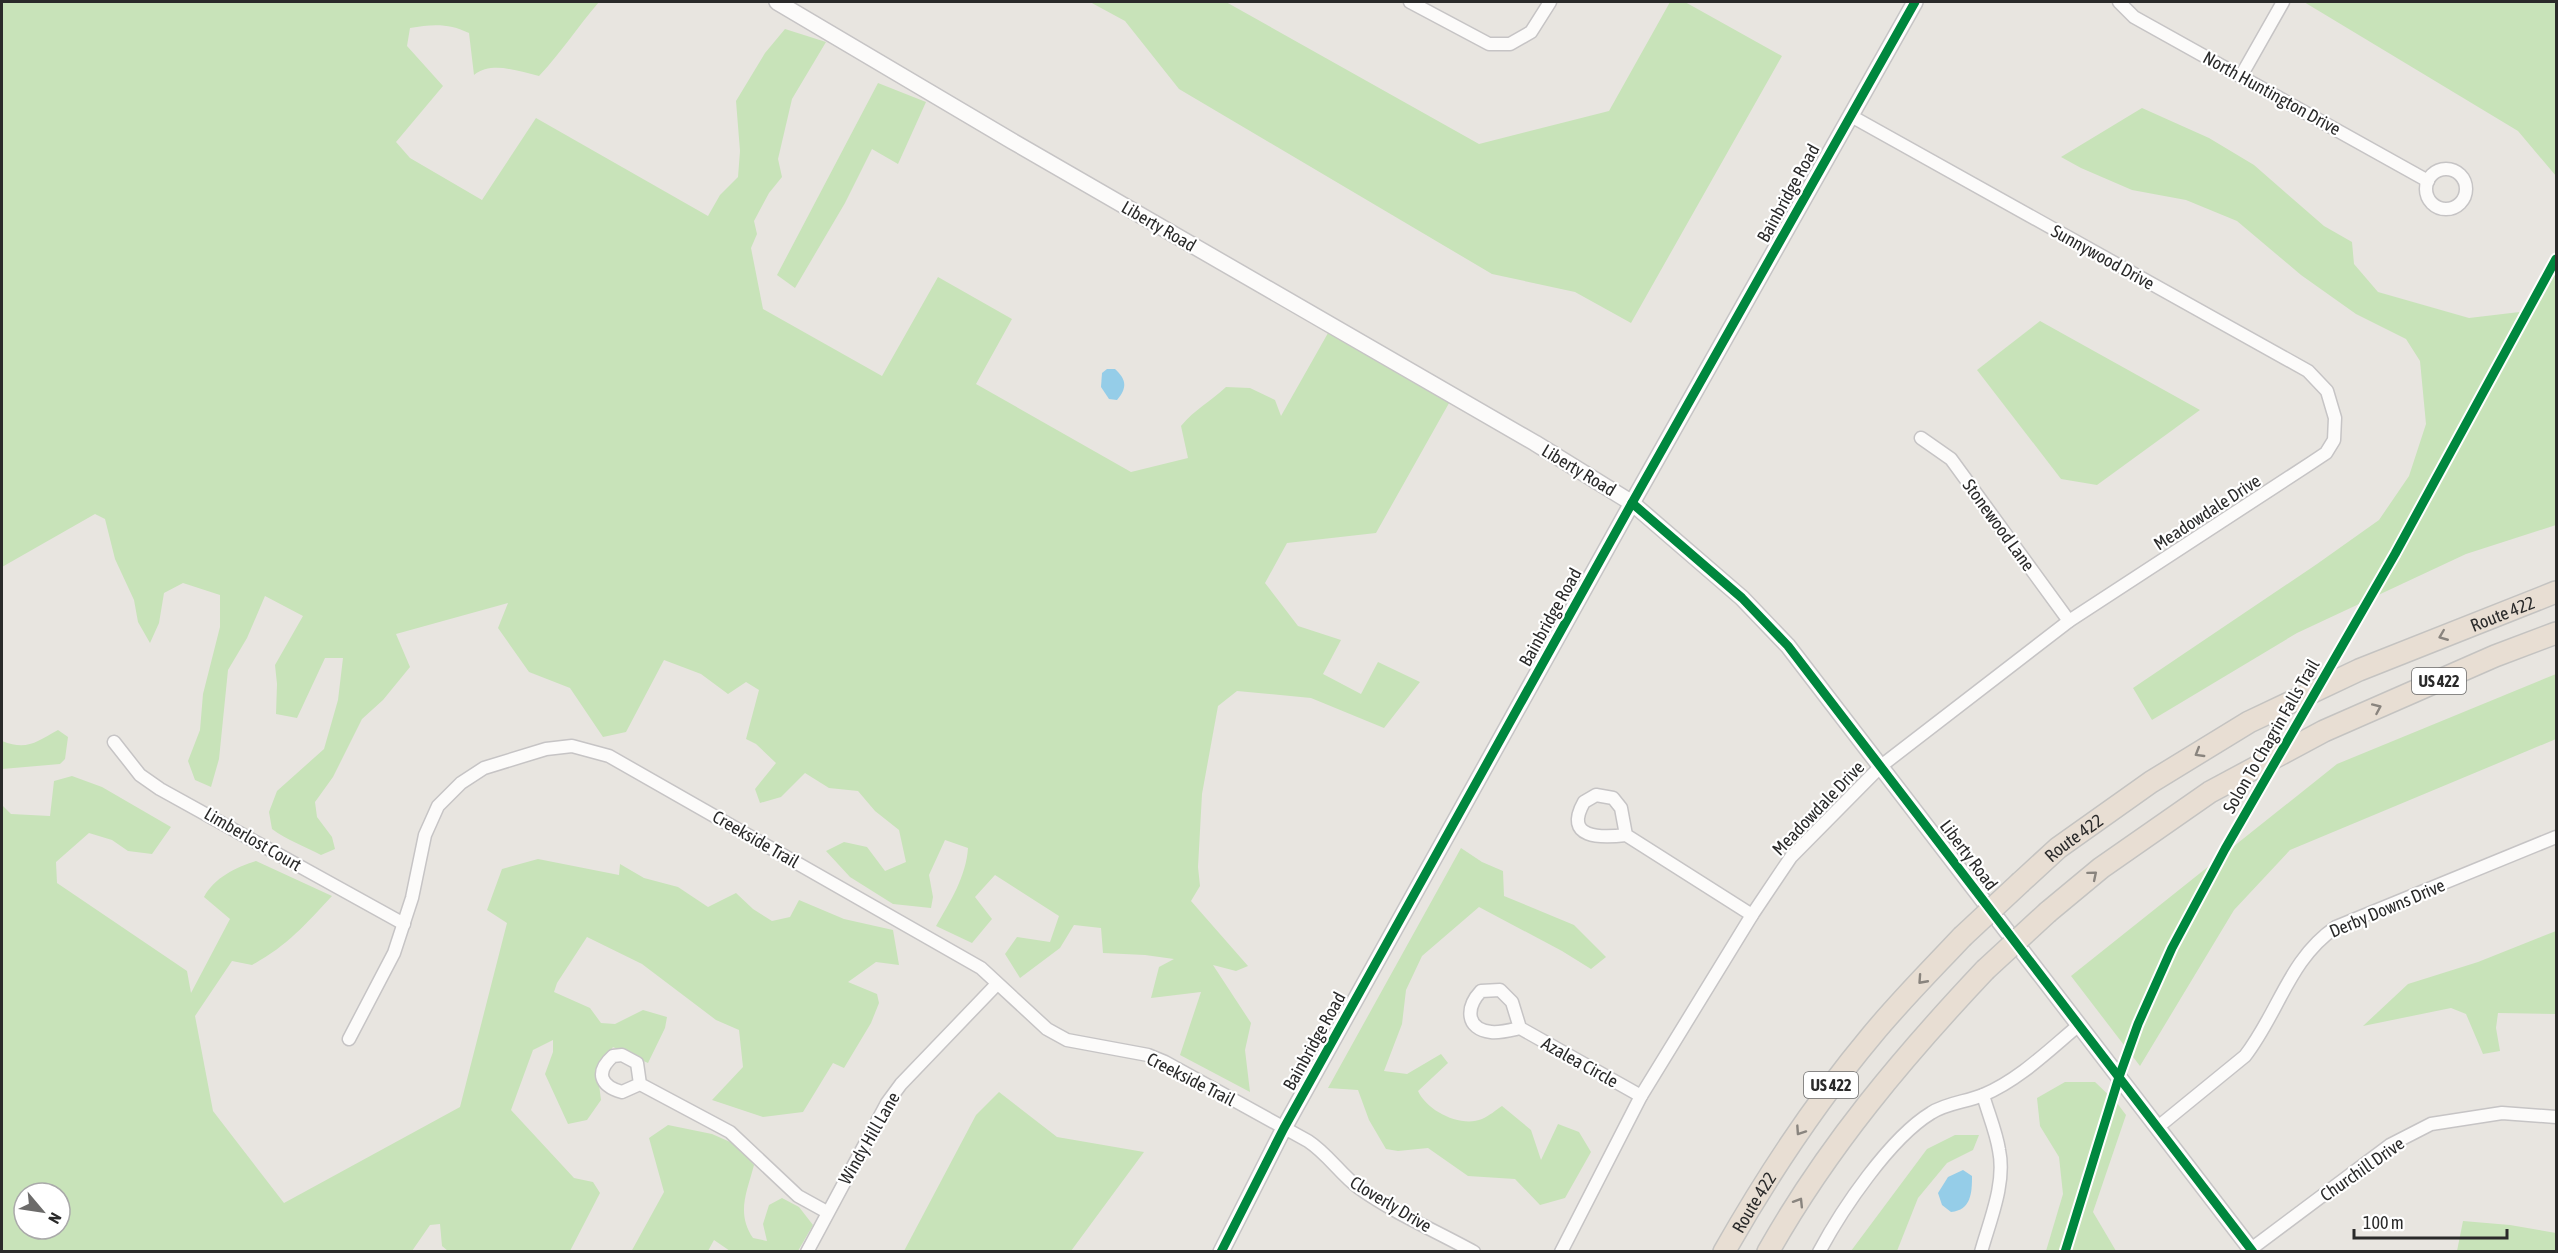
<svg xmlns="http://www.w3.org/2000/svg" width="2558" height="1253" viewBox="0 0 2558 1253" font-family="'Asap Condensed',sans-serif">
	<rect width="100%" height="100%" fill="#e8e5e0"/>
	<g fill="#c8e3b9" fill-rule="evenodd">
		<path d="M2,2H599C578,26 561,53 539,76C517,71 492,61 474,75L469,33C449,23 432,24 410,28L407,46L443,86L396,142L410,158L482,200L536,118L708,216L720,195L738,177L740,151L736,101L765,53L785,29L826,42L792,99L778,159L782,177L769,193L754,221L757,234L751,248L763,309L882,376L938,277L1012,319L976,384L1131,472L1188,458L1181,426C1195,409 1210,402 1226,387L1250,388L1275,400L1281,416L1332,326L1453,396L1376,533L1287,543L1265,583L1298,626L1341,640L1323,674L1361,694L1378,662L1420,682L1384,728L1311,698L1237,691L1218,706L1202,794L1198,867L1200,886L1191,901L1248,966L1236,971L1213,965L1251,1023L1245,1050L1250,1092L1180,1055L1201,992L1151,998L1159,967L1174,959L1145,955L1103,953L1101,928L1074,925L1060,948L1020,978L1005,954L1017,937L1050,942L1059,916L995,875L975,897L992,919L972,943L936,926C950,902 966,877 968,848L945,840L929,875L933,897L931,908L893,904L850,877L826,851L844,842L867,847L885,871L906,862L899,830L875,811L858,791L829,788L805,773L781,797L760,803L755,789L776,763L756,744L746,739L759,690L746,682L728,694L701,674L664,660L626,732L603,737L570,688L529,672L498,628L508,603L396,634L410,667L383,700L362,719L333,777L315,802L317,817L332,837L335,849L321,855C304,846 287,840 272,829L269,812L277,791L324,749L338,700L343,658H325L297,718L276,714L277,684L275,665L303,616L265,596L247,638L228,670L219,759L211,787L195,780L188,761L200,730L203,694L220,627V595L183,583L164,593L159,623L150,643L138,622L134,600L115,559L105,519L95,514L2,567Z"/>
		<path d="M1090,2H1226L1479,144L1609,111L1670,2H1685L1782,56L1631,323L1575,292L1492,274L1179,89L1125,21Z"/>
		<path d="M2304,2H2556V176L2518,131Z"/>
		<path d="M878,83L926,102L898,164L872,149L845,203L795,288L777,275Z"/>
		<path d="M2142,108L2209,138L2254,165L2324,226L2352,242L2354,264L2378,292L2469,318L2528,311L2556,260V525L2466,554L2297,633L2152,720L2133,688L2317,564L2379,520L2409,476L2426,424L2420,361L2406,339L2356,314L2301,275L2237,221L2186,200L2132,190L2081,168L2061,157Z"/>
		<path d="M2040,321L2200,410L2097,485L2061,479L1977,370Z"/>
		<path d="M2556,674V739L2290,850L2234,910L2140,1066L2071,976L2337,764Z"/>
		<path d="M58,730L68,737L65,759L60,764L2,769V741C27,751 36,742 58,730Z"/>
		<path d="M72,776L102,787L171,827L152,854L128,851L112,840L89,833L56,862L57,883L187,971L191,993L230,919L204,897C214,878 236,867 256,861L332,896C305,925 287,946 252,965L232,961L195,1016L213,1111L284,1203L460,1107L507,923L487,910L502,869L538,859L619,875L620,864L644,878L678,887L708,907L736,893L753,909L772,921L790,917L799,900L844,919L893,930L899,965L876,962L848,982L877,994L879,1003L871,1023L844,1068L833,1063L803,1112L763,1117L712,1100L743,1067L739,1030L716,1020L642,964L587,937L557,983L554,992L590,1008L601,1023L615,1024L643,1010L667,1017L665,1028L648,1063L613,1047L597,1069L601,1100L587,1120L568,1124L545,1074L553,1052V1040L533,1050L511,1110L574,1178L593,1182L600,1193L570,1251H448L442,1246L440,1224L430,1225L412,1251H2V805L11,814L50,816L54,781ZM24,1193H60V1229H24Z"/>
		<path d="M1461,848L1482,862L1503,871L1504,896L1574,925L1606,957L1591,969L1562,951L1479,907L1422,956L1406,990L1402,1024L1384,1071L1407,1074L1441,1054L1448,1063L1418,1091C1427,1111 1461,1128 1482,1119C1489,1116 1496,1110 1502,1106L1531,1130L1541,1160L1558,1124L1579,1132L1591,1152L1565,1198L1540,1205L1515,1179L1468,1176L1428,1148L1398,1151L1386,1149L1369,1120L1358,1090L1328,1088Z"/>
		<path d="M2556,931V1014L2498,1013L2496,1028L2500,1051L2483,1054L2466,1014L2451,1008L2363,1026L2408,984L2478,962Z"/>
		<path d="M2065,1082H2095L2117,1103L2126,1115L2093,1212L2116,1251H2046L2063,1194L2059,1157L2040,1126L2037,1098Z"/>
		<path d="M999,1092L1057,1137L1144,1152L1071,1251H904L976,1115Z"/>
		<path d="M668,1125L712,1134L737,1145L754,1165C747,1192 736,1213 753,1238L767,1241L763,1224L769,1205L782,1198L799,1207L813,1225L798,1251H730L714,1240L708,1251L631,1252L664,1192L649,1138Z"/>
		<path d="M1955,1135H1979L1973,1150L1947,1163L1918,1198L1897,1251H1851L1927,1149Z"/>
		<path d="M2463,1221L2510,1225L2556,1233V1251H2457Z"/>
	</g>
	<g fill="#95cde8">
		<path d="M1107,369H1115C1127,380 1127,388 1117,400L1109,399L1101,387L1102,373Z"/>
		<path d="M1963,1170L1972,1176C1972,1193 1971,1210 1951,1212L1942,1205L1938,1193L1948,1177Z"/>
	</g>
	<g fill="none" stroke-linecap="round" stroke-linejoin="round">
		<g stroke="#c6c4c5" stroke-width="15">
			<g id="minor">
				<path d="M1410,2L1489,44H1510L1531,32L1550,2"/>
				<path d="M2119,2L2134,17L2428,181"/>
				<path d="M2241,76L2283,2"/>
				<circle cx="2446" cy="189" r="20"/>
				<path d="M1921,438L1951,459L2069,621"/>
				<path d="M114,742L140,775L160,789L404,924"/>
				<path d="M1626,835C1601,838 1563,839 1584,802L1596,795L1613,798L1621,808L1626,835L1752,915"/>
				<path d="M1520,1028C1511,1030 1500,1033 1491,1032C1465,1029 1466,1007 1481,991L1500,990L1512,1002L1520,1028L1641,1096"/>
				<path d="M349,1039L394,953L412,898L425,835L438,806L461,783L484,768L546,749L572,746L609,756L981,968L1047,1029L1067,1040L1148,1055L1165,1062L1308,1141C1328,1154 1340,1174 1359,1188C1394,1213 1436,1231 1474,1252"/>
				<path d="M640,1084L637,1063L622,1055L613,1056C595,1072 600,1086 622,1092L640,1084L730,1132L798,1196L827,1212"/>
				<path d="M2158,1127L2245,1056C2279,1012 2289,959 2336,927L2556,837"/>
				<path d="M2251,1249L2390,1145L2431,1124L2502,1113L2556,1117"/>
				<path d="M807,1252L887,1103L901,1084L997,984"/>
				<path d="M1561,1252L1641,1096L1752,915L1791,857L1881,766L2069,621L2311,463L2326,453L2334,440L2335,418L2327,391L2308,371L1851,116"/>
				<path d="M1819,1252C1842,1209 1890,1138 1931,1113C1946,1103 1966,1102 1983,1095C2019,1080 2049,1050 2079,1025"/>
				<path d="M1981,1252C1990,1220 2006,1183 1999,1150C1996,1131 1988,1113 1983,1095"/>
			</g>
		</g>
		<g stroke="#c6c4c5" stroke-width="18">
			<g id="tertiary">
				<path d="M777,2L1012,141L1535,443L1632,503L1742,598L1788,646L2253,1252"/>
				<path d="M1221,1252L1284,1128L1632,503L1915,2"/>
			</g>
		</g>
		<g stroke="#c4c3c1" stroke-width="24">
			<g id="motorway">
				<path id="s1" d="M2021,882L2058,848L2151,782L2249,722L2359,670L2556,592"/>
				<path d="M2048,912L2101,868L2210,792L2324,731L2495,656L2556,633"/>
				<path id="s2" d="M1724,1252C1767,1176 1816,1102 1872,1035C1900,1001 1932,969 1962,937"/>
				<path d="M1768,1252C1827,1147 1903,1057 1985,970"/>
			</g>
		</g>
		<use href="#minor" stroke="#fcfbfa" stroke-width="12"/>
		<use href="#tertiary" stroke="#fcfbfa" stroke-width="15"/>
		<use href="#motorway" stroke="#e8ded3" stroke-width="21"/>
		<g stroke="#c4c3c1" stroke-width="24" stroke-linecap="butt">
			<g id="motorway-bridge">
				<path d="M1962,937L2021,882"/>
				<path d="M1985,970L2048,912"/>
			</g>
		</g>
		<use href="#motorway-bridge" stroke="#e8ded3" stroke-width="21"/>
		<g stroke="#fff" stroke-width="13">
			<g id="cycleway">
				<path d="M1632,503L1742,598L1788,646L2253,1252"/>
				<path d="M1221,1252L1284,1128L1632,503L1915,2"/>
				<path d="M2065,1252L2119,1077L2138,1024L2172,948L2225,849L2395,554L2556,259"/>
			</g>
		</g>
		<use href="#cycleway" stroke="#00873e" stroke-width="9"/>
	</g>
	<defs><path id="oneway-chevron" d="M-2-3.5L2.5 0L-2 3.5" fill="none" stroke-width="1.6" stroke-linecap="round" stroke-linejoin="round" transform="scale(1.5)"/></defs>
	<g stroke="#89847e">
		<use href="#oneway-chevron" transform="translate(2443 636) rotate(158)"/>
		<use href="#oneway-chevron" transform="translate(2377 708) rotate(-24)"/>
		<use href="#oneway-chevron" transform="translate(2199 753) rotate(149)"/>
		<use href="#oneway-chevron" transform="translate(2093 875) rotate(-40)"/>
		<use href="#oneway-chevron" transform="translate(1922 980) rotate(132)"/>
		<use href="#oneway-chevron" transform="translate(1800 1131) rotate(124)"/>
		<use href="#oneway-chevron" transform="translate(1799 1202) rotate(-58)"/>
	</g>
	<g text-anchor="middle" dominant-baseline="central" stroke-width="4.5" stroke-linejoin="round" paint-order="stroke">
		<g fill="#fff" stroke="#6a6a6a" stroke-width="1.5">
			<rect x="2412" y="668" width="54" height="26" rx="4.5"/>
			<rect x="1804" y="1072" width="54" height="26" rx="4.5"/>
		</g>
		<g font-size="16" font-weight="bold" fill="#2a2a2a">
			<text x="2439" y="681">US 422</text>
			<text x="1831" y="1085">US 422</text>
		</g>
		<g font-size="18" fill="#2a2a2a" stroke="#fff">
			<text transform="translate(2272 93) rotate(29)">North Huntington Drive</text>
			<text transform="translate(1788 193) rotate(-61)">Bainbridge Road</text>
			<text transform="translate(1159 226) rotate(30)">Liberty Road</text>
			<text transform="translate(2103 257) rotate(29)">Sunnywood Drive</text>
			<text transform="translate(1579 470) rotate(31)">Liberty Road</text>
			<text transform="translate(2207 512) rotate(-33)">Meadowdale Drive</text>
			<text transform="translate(1999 525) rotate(54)">Stonewood Lane</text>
			<text stroke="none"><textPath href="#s1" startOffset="555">Route 422</textPath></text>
			<text transform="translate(1550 617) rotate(-61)">Bainbridge Road</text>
			<text transform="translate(2271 736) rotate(-60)">Solon To Chagrin Falls Trail</text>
			<text transform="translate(1818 808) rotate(-46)">Meadowdale Drive</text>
			<text transform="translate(253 839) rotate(30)">Limberlost Court</text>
			<text transform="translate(756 839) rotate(30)">Creekside Trail</text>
			<text stroke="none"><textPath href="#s1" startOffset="69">Route 422</textPath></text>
			<text transform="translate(1969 855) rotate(53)">Liberty Road</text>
			<text transform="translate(2387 908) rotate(-23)">Derby Downs Drive</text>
			<text transform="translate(1314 1041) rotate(-61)">Bainbridge Road</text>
			<text transform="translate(1580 1062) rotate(29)">Azalea Circle</text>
			<text transform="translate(1191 1079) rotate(27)">Creekside Trail</text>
			<text transform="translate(869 1138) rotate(-60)">Windy Hill Lane</text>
			<text transform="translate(2362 1169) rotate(-35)">Churchill Drive</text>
			<text stroke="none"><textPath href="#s2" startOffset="58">Route 422</textPath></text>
			<text transform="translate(1391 1204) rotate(31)">Cloverly Drive</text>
		</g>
	</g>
	<rect width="2558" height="1253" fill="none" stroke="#2a2a2a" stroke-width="6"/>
	<g transform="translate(42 1211) rotate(119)"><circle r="28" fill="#ffffff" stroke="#aaaaaa" stroke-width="1.5"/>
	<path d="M0-4.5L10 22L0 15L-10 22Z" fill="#6c6b6a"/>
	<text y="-9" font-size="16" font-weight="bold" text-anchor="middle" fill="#2a2a2a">N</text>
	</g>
	<path d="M2354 1229v9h153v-9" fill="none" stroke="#2a2a2a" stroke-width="3"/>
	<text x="2363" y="1229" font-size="18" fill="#2a2a2a" stroke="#ffffff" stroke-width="4.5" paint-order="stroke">100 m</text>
</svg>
